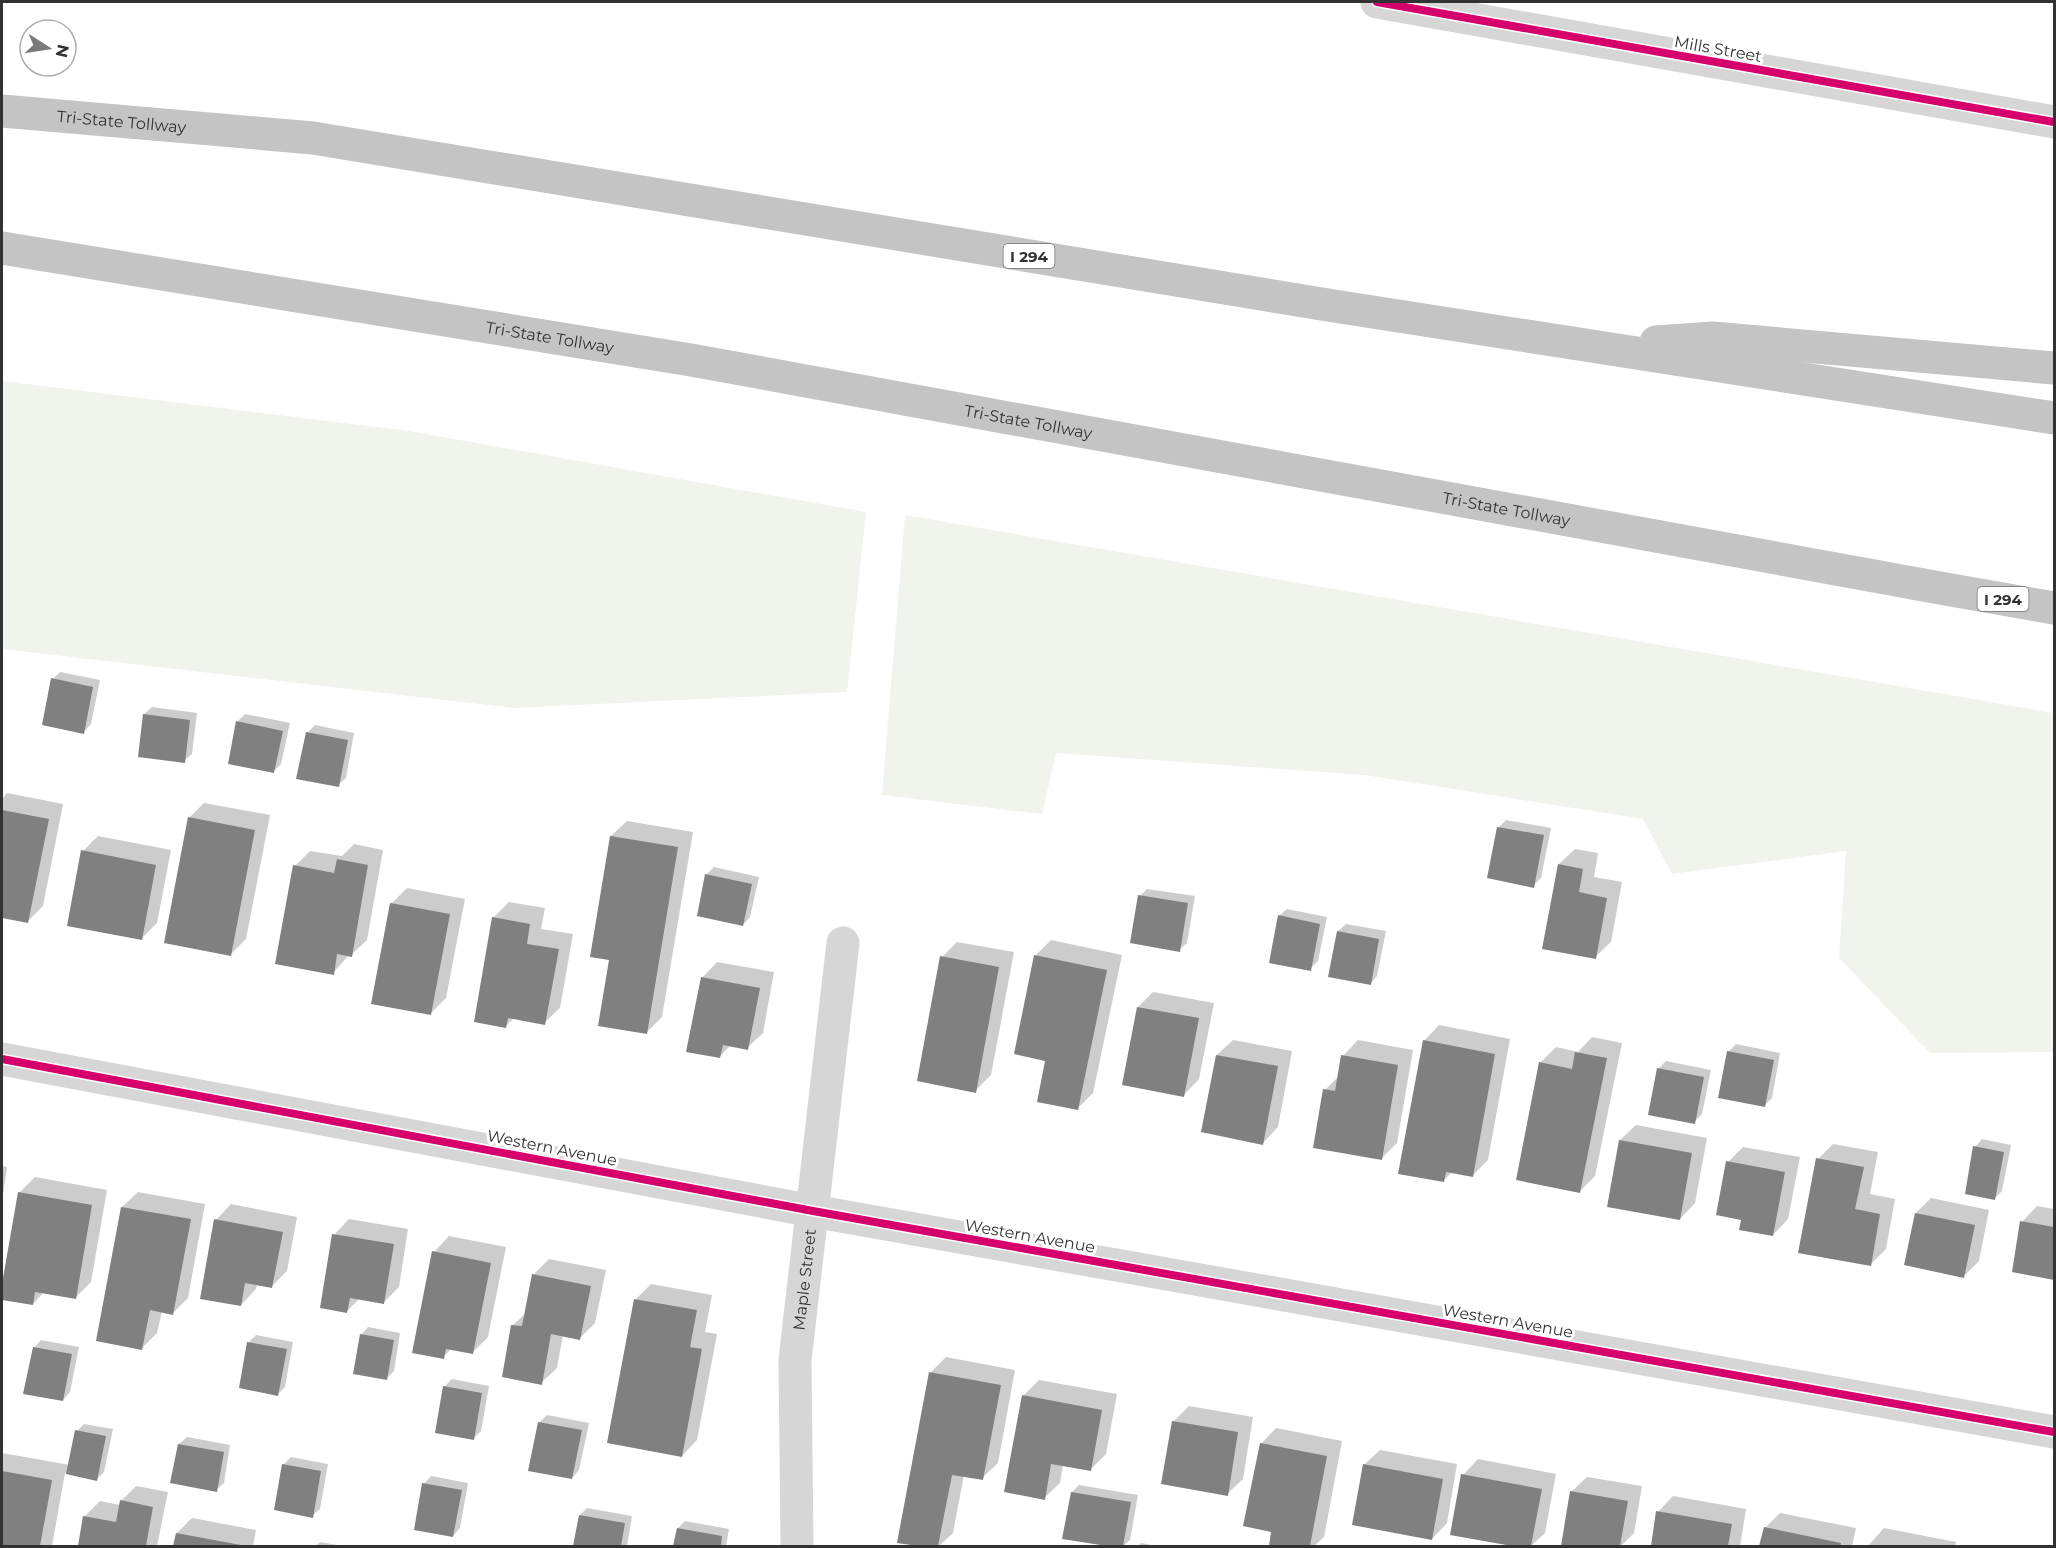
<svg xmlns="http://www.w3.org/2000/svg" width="2056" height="1548" viewBox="0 0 2056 1548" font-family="Montserrat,sans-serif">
	<rect width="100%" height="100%" fill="#fff"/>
	<g fill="#f1f3ed">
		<path d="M2,381L409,431L866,512L847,692L514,708L2,649Z"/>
		<path d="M905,515L2054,713V1052L1930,1053L1839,958L1846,851L1672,874L1643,819L1365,775L1056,753L1042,814L882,795Z"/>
	</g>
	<g fill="#0003">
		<path d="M60,672L100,680L91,724L84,732L53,679Z"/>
		<path d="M152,707L197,713L192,754L184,761L144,714Z"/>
		<path d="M245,714L290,723L281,764L274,771L230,762L238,721Z"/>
		<path d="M315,725L354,733L346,778L338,785L307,733Z"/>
		<path d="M7,793L63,804L43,906L27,922L2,916V799Z"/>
		<path d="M204,803L270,815L246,939L230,955L189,818Z"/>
		<path d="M1506,820L1551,828L1541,878L1533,886L1499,827Z"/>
		<path d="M627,821L693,832L662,1017L647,1032L610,958L611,836Z"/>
		<path d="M98,836L171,850L157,923L141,939L83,851Z"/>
		<path d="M354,844L383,850L367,940L351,955H349L333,973L295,866L310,851L342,856Z"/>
		<path d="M1575,849L1598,853L1594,877L1622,882L1611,942L1595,957L1559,864Z"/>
		<path d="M714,867L759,877L750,917L743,925L706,875Z"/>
		<path d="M407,888L465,899L446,998L431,1013L391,904Z"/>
		<path d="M1147,889L1195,896L1187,943L1179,950L1140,896Z"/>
		<path d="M509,902L545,908L541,929L573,934L560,1008L544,1023L514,1018L506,1026L493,918Z"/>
		<path d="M1287,909L1327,917L1318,961L1310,969L1279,916Z"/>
		<path d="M1346,924L1386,931L1377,976L1370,984L1338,931Z"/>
		<path d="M1051,940L1122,955L1093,1093L1078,1108L1046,1060L1035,956Z"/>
		<path d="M957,942L1014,952L991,1075L975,1091L942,957Z"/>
		<path d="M717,962L774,972L763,1033L747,1048L731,1045L720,1056L702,978Z"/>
		<path d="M1153,992L1214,1003L1199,1079L1184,1095L1138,1007Z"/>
		<path d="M1439,1025L1510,1039L1488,1160L1473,1175L1452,1172L1443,1181L1424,1041Z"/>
		<path d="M1592,1037L1622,1043L1595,1176L1580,1191L1540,1063L1556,1047L1578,1052Z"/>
		<path d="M1233,1040L1292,1051L1278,1127L1263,1143L1217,1055Z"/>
		<path d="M1358,1040L1413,1050L1397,1143L1381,1159L1325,1090L1339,1076L1343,1056Z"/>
		<path d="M1736,1044L1780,1053L1772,1098L1765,1105L1728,1052Z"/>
		<path d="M1666,1061L1711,1070L1702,1114L1694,1122L1658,1069Z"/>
		<path d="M1636,1125L1707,1138L1695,1203L1680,1219L1620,1140Z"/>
		<path d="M1982,1139L2011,1145L2002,1191L1995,1198L1975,1147Z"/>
		<path d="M1833,1144L1878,1152L1870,1194L1895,1199L1886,1249L1870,1265L1818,1159Z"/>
		<path d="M1743,1147L1800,1157L1788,1219L1773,1235L1743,1219L1728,1162Z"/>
		<path d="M2,1166L7,1167L2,1202Z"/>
		<path d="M35,1177L107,1190L91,1282L76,1297L44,1292L33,1304L2,1298L19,1193Z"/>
		<path d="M138,1192L205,1204L188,1298L173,1313L162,1311L157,1333L142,1348L122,1207Z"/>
		<path d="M1931,1198L1989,1210L1979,1261L1964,1276L1916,1213Z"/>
		<path d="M231,1204L297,1217L287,1271L272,1286L257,1284L256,1289L241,1305L216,1220Z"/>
		<path d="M2037,1206L2054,1209V1278L2013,1271L2022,1222Z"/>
		<path d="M349,1219L408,1229L399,1287L384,1302L360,1298L347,1311L334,1235Z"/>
		<path d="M449,1236L506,1247L488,1337L473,1352L452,1348L443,1357L434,1252Z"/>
		<path d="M549,1259L606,1270L595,1323L580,1338L563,1335L557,1368L541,1383L513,1325L527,1312L533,1275Z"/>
		<path d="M651,1284L712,1295L705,1332L717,1334L697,1440L682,1456L636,1299Z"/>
		<path d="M368,1327L400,1333L394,1371L386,1379L361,1335Z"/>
		<path d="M256,1335L293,1342L285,1387L278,1394L249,1342Z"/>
		<path d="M41,1340L79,1347L70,1392L63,1400L34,1348Z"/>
		<path d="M946,1357L1015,1370L998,1463L982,1478L964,1475L953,1533L939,1546H926L899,1541L931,1372Z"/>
		<path d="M452,1379L489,1386L481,1431L474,1438L444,1387Z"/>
		<path d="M1039,1380L1117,1394L1106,1454L1090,1470L1063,1465L1060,1483L1044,1498L1024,1395Z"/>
		<path d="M1189,1406L1253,1417L1243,1479L1227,1494L1173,1422Z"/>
		<path d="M547,1415L589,1423L579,1470L572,1478L539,1423Z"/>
		<path d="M84,1424L113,1429L104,1472L97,1479L65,1473L52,1546H2V1453L70,1465L77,1431Z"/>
		<path d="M1276,1428L1342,1441L1324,1537L1314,1546H1270L1273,1530L1261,1444Z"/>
		<path d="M187,1437L230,1445L224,1483L216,1490L179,1444Z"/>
		<path d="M1380,1450L1457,1464L1447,1523L1432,1539L1364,1465Z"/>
		<path d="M291,1457L328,1464L320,1509L312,1516L283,1465Z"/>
		<path d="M1478,1459L1556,1474L1545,1533L1531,1546H1521L1452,1534L1463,1475Z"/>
		<path d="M431,1476L468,1483L460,1528L453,1536L424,1484Z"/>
		<path d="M1587,1477L1642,1486L1634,1533L1621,1546L1597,1545L1595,1546H1562L1571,1492Z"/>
		<path d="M1079,1485L1138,1495L1130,1540L1123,1546L1064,1537L1072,1492Z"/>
		<path d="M136,1486L168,1492L157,1546H79L84,1517L100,1501L120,1505L121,1501Z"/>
		<path d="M1673,1496L1746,1509L1740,1546H1652L1658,1512Z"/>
		<path d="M587,1508L632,1516L627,1546H575L580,1515Z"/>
		<path d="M1780,1513L1856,1528L1852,1546H1761L1765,1528Z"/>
		<path d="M192,1518L256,1530L253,1546H174L177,1533Z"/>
		<path d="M685,1521L729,1529L726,1546H674L678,1528Z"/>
		<path d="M1884,1528L1956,1542L1955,1546H1868Z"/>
		<path d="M320,1542L343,1546H316Z"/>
		<path d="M1141,1543L1157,1546H1138Z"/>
	</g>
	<g fill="#808080">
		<path d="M51,678L93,687L84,734L42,725Z"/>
		<path d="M143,714L190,720L185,763L138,757Z"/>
		<path d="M236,721L283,731L274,773L228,764Z"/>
		<path d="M306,732L348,740L339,787L296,779Z"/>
		<path d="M2,810L49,819L28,923L2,918Z"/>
		<path d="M188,817L255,830L231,956L164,943Z"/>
		<path d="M1497,827L1544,835L1534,888L1487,878Z"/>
		<path d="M610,836L678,847L647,1034L598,1026L609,960L590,957Z"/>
		<path d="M81,850L156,865L142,940L67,926Z"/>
		<path d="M337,859L368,865L352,957L337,954L334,975L275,964L293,865L334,873Z"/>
		<path d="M1558,864L1583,869L1579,892L1607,898L1596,959L1542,949Z"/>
		<path d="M705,874L752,884L743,926L697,916Z"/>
		<path d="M1138,895L1188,903L1180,952L1130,943Z"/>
		<path d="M390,903L450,914L431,1015L371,1004Z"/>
		<path d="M1278,915L1320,924L1311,971L1269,963Z"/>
		<path d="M492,917L530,924L527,944L559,949L545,1025L508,1018L506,1028L474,1022Z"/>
		<path d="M1337,931L1379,939L1371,985L1328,977Z"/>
		<path d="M1034,955L1107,970L1078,1110L1037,1102L1045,1061L1014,1054Z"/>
		<path d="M940,956L999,967L976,1093L917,1081Z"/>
		<path d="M701,977L760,988L748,1050L723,1045L720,1058L686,1052Z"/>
		<path d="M1137,1007L1199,1018L1184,1097L1122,1085Z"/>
		<path d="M1423,1040L1495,1054L1473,1177L1446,1172L1444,1182L1398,1174Z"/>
		<path d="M1727,1051L1774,1060L1765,1107L1718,1098Z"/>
		<path d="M1575,1052L1607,1058L1580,1193L1516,1180L1539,1062L1572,1069Z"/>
		<path d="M1216,1055L1278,1066L1263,1145L1201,1132Z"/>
		<path d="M1341,1055L1398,1065L1382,1160L1313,1148L1323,1089L1335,1091Z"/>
		<path d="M1657,1068L1704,1077L1695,1124L1648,1115Z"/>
		<path d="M1619,1140L1692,1153L1680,1220L1607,1207Z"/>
		<path d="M1973,1146L2004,1152L1995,1200L1965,1194Z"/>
		<path d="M1816,1158L1864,1167L1855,1209L1880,1214L1871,1266L1798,1253Z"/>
		<path d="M1726,1161L1785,1172L1773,1236L1739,1230L1741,1220L1716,1215Z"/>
		<path d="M18,1192L92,1205L76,1299L35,1292L33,1305L2,1300V1284Z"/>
		<path d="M121,1207L191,1219L173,1315L150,1310L142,1350L96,1341Z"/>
		<path d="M1915,1213L1975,1225L1964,1278L1904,1265Z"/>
		<path d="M214,1219L283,1232L272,1288L245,1283L241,1306L200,1299Z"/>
		<path d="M2020,1221L2054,1227V1280L2012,1272Z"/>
		<path d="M332,1234L394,1244L384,1304L350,1298L347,1313L320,1308Z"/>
		<path d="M432,1251L491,1263L473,1354L446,1349L444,1359L412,1353Z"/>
		<path d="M532,1274L591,1286L580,1340L551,1334L542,1385L502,1377L511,1325L522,1326Z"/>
		<path d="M634,1299L697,1310L690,1347L702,1349L682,1457L607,1443Z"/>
		<path d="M360,1334L394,1340L387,1380L353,1374Z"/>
		<path d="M247,1342L287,1349L278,1396L239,1388Z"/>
		<path d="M33,1347L72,1354L63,1401L23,1394Z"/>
		<path d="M929,1372L1001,1385L983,1480L952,1475L938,1546H918L897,1543Z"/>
		<path d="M443,1386L482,1393L474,1440L435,1433Z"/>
		<path d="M1022,1395L1102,1410L1091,1471L1051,1464L1045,1500L1004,1492Z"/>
		<path d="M1172,1421L1238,1432L1228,1496L1161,1484Z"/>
		<path d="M538,1422L582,1430L572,1479L528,1471Z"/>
		<path d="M75,1430L106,1436L97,1481L66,1474Z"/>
		<path d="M1260,1443L1327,1456L1310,1546H1269L1271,1532L1243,1526Z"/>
		<path d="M178,1444L224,1452L217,1492L170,1483Z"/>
		<path d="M282,1464L321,1471L313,1518L274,1510Z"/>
		<path d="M1363,1464L1443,1479L1432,1540L1352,1525Z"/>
		<path d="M2,1471L52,1480L40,1546H2Z"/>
		<path d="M1461,1474L1542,1489L1531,1546H1512L1450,1535Z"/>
		<path d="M422,1483L462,1490L453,1537L414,1530Z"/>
		<path d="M1570,1491L1628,1501L1620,1546H1561Z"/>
		<path d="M1071,1492L1131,1502L1123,1546H1107L1062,1539Z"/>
		<path d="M120,1500L153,1507L146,1546H78L83,1516L116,1522Z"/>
		<path d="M1656,1511L1732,1524L1728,1546H1651Z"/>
		<path d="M579,1515L625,1523L621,1546H573Z"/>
		<path d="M1764,1527L1841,1543V1546H1759Z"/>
		<path d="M677,1528L722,1536L721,1546H673Z"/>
		<path d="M176,1533L241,1545V1546H173Z"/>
	</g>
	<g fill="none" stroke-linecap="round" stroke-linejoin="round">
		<g stroke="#d6d6d6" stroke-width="33">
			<path d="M1377,2L2054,122"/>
			<path d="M2,1059L813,1211L2054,1432"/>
			<path id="s1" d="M797,1546L795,1360L843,943"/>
		</g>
		<g stroke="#c4c4c4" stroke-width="33">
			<path id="s2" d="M2,111L313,138L1334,306L2054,418"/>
			<path id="s3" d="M2,248L691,360L1951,590L2054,608"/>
			<path d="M1656,342L1713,338L2054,368"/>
		</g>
		<g stroke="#fff" stroke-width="11">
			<g id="cycleway">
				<path d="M1377,2L2054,122"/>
				<path d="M2,1059L813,1211L2054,1432"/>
			</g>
		</g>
		<use href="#cycleway" stroke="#d6006c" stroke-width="8"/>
	</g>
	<g text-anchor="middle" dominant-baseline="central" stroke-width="6" stroke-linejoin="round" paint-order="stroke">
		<g fill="#fff" stroke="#707070" stroke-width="1.5">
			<rect x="1003.5" y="244" width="51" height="24" rx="4.5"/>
			<rect x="1977.5" y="587" width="51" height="24" rx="4.5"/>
		</g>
		<g font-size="15" font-weight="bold" fill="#323232">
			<text x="1029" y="256">I 294</text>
			<text x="2003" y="599">I 294</text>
		</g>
		<g font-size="16" fill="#323232" stroke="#fff">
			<text transform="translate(1718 49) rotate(10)">Mills Street</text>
			<text stroke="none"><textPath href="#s2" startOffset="120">Tri-State Tollway</textPath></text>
			<text stroke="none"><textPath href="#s3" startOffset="555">Tri-State Tollway</textPath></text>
			<text stroke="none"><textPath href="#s3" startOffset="1041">Tri-State Tollway</textPath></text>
			<text stroke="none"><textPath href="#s3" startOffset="1527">Tri-State Tollway</textPath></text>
			<text transform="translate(552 1148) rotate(11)">Western Avenue</text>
			<text transform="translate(1030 1236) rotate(10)">Western Avenue</text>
			<text stroke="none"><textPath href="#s1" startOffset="267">Maple Street</textPath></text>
			<text transform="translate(1508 1321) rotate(10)">Western Avenue</text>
		</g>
	</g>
	<rect width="2056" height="1548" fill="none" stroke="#323232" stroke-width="6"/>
	<g transform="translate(48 48) rotate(102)"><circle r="28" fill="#ffffff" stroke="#adadad" stroke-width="1.5"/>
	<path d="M0-4.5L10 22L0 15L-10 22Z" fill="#7a7a7a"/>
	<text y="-9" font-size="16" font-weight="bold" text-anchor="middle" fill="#323232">N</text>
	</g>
</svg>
